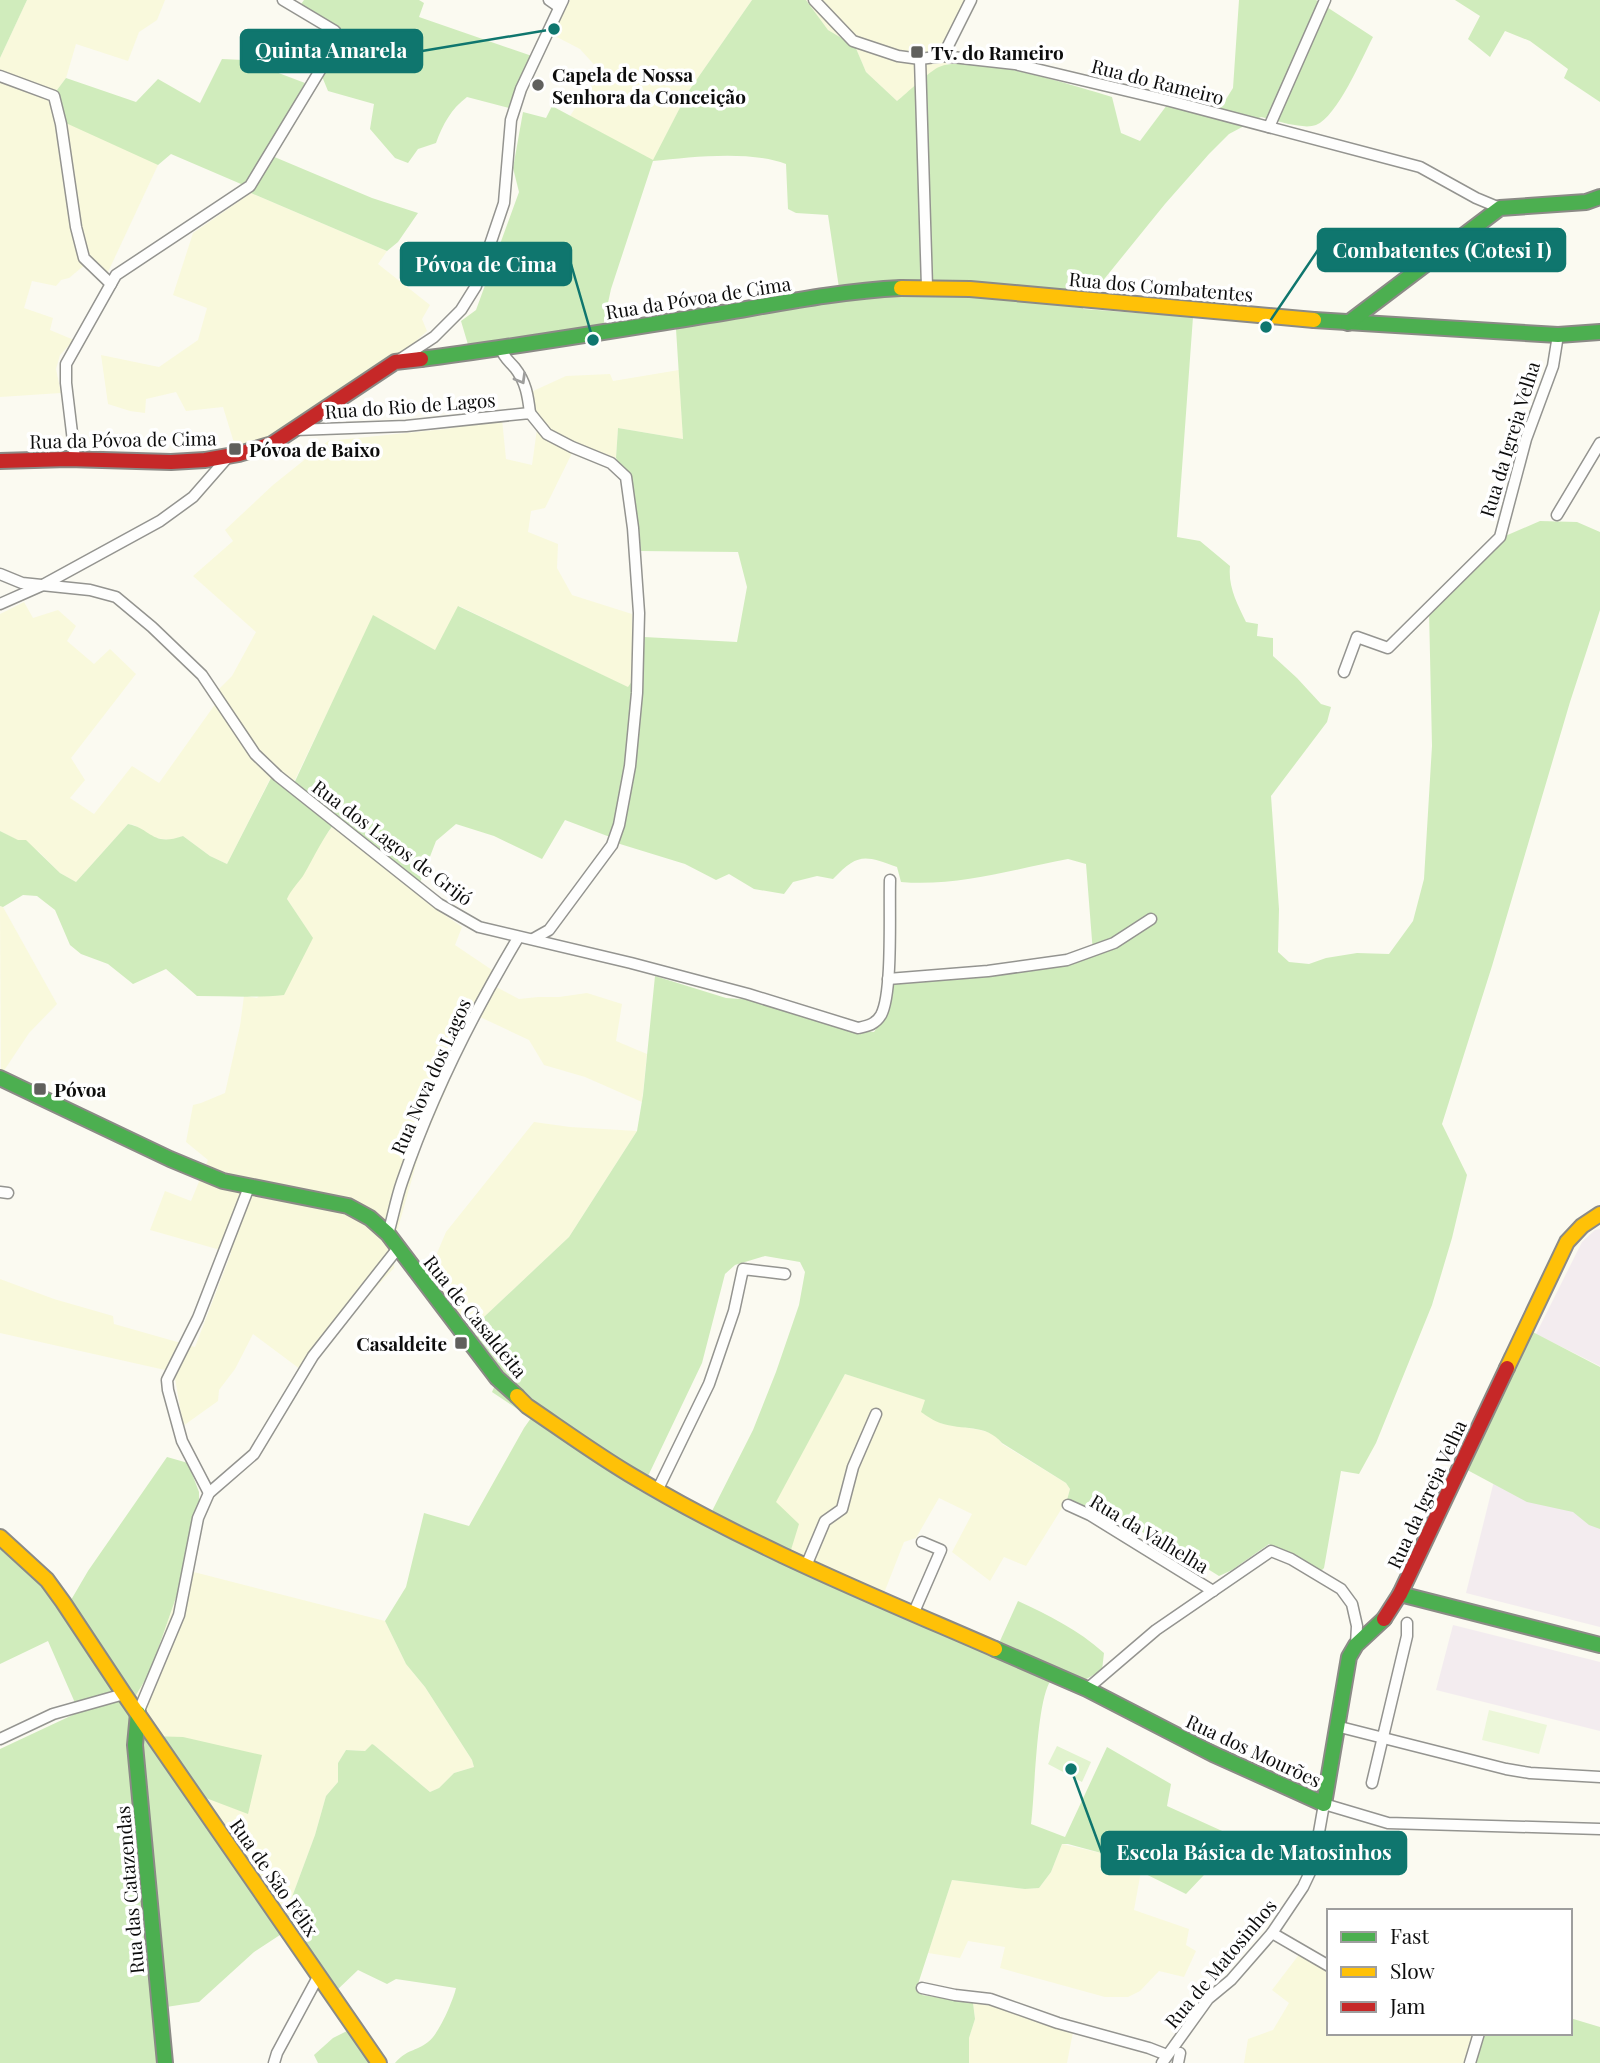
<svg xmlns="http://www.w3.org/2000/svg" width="1600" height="2063" viewBox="0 0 1600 2063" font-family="'Playfair Display',serif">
	<rect width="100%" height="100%" fill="#fbfaf1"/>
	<g fill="#f3ecef">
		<path d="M1600,1229V1366L1536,1334L1582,1242L1595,1230Z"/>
		<path d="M1495,1477L1600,1516V1627L1466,1593Z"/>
		<path d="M1453,1625L1600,1662V1731L1436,1690Z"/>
	</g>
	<g fill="#f9f9dc">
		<path d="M27,0H165L157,20L139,32L128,61L76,44L66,78L51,98L158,165L108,272L87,263L69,278L61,280L56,286L32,281L24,308L53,318L50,330L74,340L60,355L56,369L61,393L0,397V58Z"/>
		<path d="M570,0H752L688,92L653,161L570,116L600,71L580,49L553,35Z"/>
		<path d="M806,0H967L943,42L947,66L939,67L897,101L866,72L855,46L828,30Z"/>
		<path d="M251,193L387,251L378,264L430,305L422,319L427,331L400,356L274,436L235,446L223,407L186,411L176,392L146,399L145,413L130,411L108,404L101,355L159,367L198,340L207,308L173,295L193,233Z"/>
		<path d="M679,370L683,439L618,428L616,458L577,443L545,508L531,511L528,532L558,544L557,568L572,595L632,614V632L644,637L635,677L629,688L459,606L435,650L374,616L289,792L270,779L227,864L210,856L183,836L172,840L154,838L134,825L128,824L76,882L60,873L38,851L0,831V614L24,602L33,618L58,610L76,626L67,641L94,664L110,649L136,674L71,758L85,780L70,798L94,814L132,766L159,783L221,696L217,691L232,676L256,632L193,576L233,541L225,530L273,485L328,441L445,429L502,419L506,459L532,465L537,429L531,392L566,376L610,374L613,381Z"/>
		<path d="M339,818L419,885L422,899L462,927L455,945L492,970L487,982L519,999L538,997H559L587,993L622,1004L616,1041L647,1054L642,1102L585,1077L544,1065L529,1040L480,1017L467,1041L421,1147L396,1235L394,1268L336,1330L308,1375L253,1334L235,1369L219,1390L218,1401L183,1426L174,1372L0,1333V1279L54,1299L113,1316L114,1324L195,1347L231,1253L150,1230L165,1191L191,1201L208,1160L186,1142L193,1105L201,1103L225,1093L240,1026L244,996L257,998L312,937L287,899L292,887L301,878L317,847Z"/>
		<path d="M0,906L3,907L57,1004L29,1033L1,1075Z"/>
		<path d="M534,1122L570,1127L637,1131L569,1237L467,1333L442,1303L429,1272L446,1232Z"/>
		<path d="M845,1374L926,1400L940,1423L980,1430L995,1434L1002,1444L1066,1483L1070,1489L1067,1500L1026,1566L1004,1557L990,1581L952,1552L972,1514L939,1498L916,1538L904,1542L879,1606L786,1565L775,1502Z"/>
		<path d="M186,1570L385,1621L406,1664L425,1687L472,1760L474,1767L454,1773L439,1788L430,1792L374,1745H372L365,1751L346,1750L338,1763V1782L326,1796L315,1835L292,1897L288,1920L132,1714L136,1695L150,1672Z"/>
		<path d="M1062,1844L1105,1854L1141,1871L1134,1910L1189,1929L1186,1945L1196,1951L1184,1977L1159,1971L1140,1991L1128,1997H1105L1000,1968L1005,1947L968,1941L960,1958L928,1953L952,1880L1025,1889L1039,1888L1051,1872Z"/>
		<path d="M1301,1952L1329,1970V2033H1479L1473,2063H1244L1248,2039L1273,2030L1289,2003L1272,1990Z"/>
		<path d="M997,2002L1029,2019L1073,2032L1067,2063H969V2038L975,2019L973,2003Z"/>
	</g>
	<path fill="#e1f3ce" d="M1057,1746L1091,1762L1082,1782L1048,1764Z"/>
	<g fill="#d0ecbc" fill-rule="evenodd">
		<path d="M0,0H27L0,58Z"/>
		<path d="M304,0H419L424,3L419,17L532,56L509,108L467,97C451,109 443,124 436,143L418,149L408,163L395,158L370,129L374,104L328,91L321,74L344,34L329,22L299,7Z"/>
		<path d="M752,0H806L828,30L855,46L866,72L897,101C906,94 931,70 939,67C973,53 1076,86 1112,97L1121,133L1140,141L1170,101L1212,112L1223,104L1233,88L1239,0H1316L1373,37C1362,58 1337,117 1316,125C1303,130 1274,120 1261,117L1229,134L1209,154L1165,204L1084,304L1083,309L1193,317L1177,537L1200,541L1230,566C1228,587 1237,603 1246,622L1258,624L1257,636L1273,638V656L1297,678L1321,704L1331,707L1327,722L1271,796L1279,909L1278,952L1289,962L1309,964L1326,958L1357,953L1389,954L1413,921L1424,879L1432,746L1429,610L1496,540L1540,521L1577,522L1600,532V610L1570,702L1492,966L1442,1124L1467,1175L1452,1238L1432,1305L1376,1443L1359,1474L1341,1471L1324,1568L1320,1572L1299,1562L1269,1544L1232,1570L1219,1576L1179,1551L1115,1518L1109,1522L1084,1507L1067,1500L1070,1489L1066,1483L1002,1443C985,1423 963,1431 940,1423C934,1421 927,1416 921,1412L925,1400L845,1374L776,1502L799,1524L786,1566L943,1634L995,1652L1018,1601C1050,1616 1077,1629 1104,1653L1102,1670L1083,1681L1051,1680C1036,1701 1035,1794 1031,1824L1065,1837L1107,1747L1171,1784L1167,1806L1231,1835L1220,1858L1186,1894L1105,1854L1068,1844H1062L1051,1872L1039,1888L1025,1889L952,1880L918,1984L922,1995L973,2003L975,2019L969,2038V2063H395C407,2049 415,2052 428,2042C439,2034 453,2001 456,1988L396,1979L387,1984L358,1970L336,1991L283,1933L254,1952L199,2002L153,2009L159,2063H0V1749L79,1712L48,1641L0,1664V1539L64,1612L88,1571L167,1457L188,1463L199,1492V1512L187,1566L150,1672L136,1695L132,1714L149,1736L183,1737L262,1755L248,1814L190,1792L288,1920L292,1897L315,1835L326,1796L338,1782V1763L346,1750L365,1751L372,1744L374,1745L430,1792L439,1788L454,1773L474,1767L472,1760L425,1687L406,1664L385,1621L406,1587L424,1513L469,1526L524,1428L531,1418L492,1392L500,1374L467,1333L569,1237L637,1131L643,1095L655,976L726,998L755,1000L845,1028L874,1032L880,1023L892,983L1002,973L1093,953L1086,864L1068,859C1014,869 957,887 901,882L897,867C864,855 858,853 833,879L817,876L793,882L784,894L754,889L729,874L716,880L685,864L620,844L610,837L565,820L542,859L494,836L456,824L436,841L419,885L339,818C323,836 315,856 303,876C297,884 291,890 287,899L313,938L284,995C255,998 226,996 197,996L166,969L133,984L108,964L81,954L70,945L55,910L37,896L23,895L3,907L0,906V831L18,840H26L60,873L76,882L128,824C152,829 152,847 183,836L210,856L227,864L271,778L290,792L373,615L435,650L458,606L628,687L635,677L644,637L737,642L747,587L738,552L639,551L622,468L616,458L618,428L683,439L676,329L841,301L828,215L796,213L788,209L786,164C748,150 692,157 653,161L611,289L603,326L469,348L461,321L476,310L519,192L513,168L523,112L546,118L552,106L653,160L688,92ZM765,1256L800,1262L805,1272L799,1305L776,1372L753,1430L705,1525L638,1490L649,1474L702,1363L725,1274L735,1265Z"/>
		<path d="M1455,0H1600V102L1564,78L1568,69L1530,41L1505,31L1490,57L1468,39L1480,16Z"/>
		<path d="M222,59L244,60L305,83L265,153L372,198L418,213L398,242L387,251L251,193L241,184L171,154L158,165L68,124L54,113L51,98L66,78L136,102L158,79L200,103Z"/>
		<path d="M1529,1330L1600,1367V1529L1589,1525L1573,1512L1527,1502L1458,1465L1504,1353L1527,1335Z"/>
		<path d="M1570,2018L1600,2027V2063H1473L1479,2033H1570Z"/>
		<path d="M347,2031L372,2063H318L314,2055L333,2038Z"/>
	</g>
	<path fill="#ecf7d9" d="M1489,1710L1547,1725L1539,1754L1482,1740Z"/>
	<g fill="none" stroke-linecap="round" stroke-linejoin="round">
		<g stroke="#949490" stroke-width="13">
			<g id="street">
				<path d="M549,0L559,7"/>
				<path d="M814,0L853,41L898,56L920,59L943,56L1015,64L1170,101L1420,167L1476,198L1500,208"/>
				<path d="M943,56L971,0"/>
				<path d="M920,59L927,287"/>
				<path d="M0,76L54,96L61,124L76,227L84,258L111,284"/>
				<path d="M1269,127L1325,0"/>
				<path d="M501,349C504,358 509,361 515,368C526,382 528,396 530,413"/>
				<path d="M399,360L434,337L461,310L476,286L504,203L511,120L521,89L563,0"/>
				<path d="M295,430L406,426L530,413L547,434L572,447L611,463L626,477L633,528L639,613L637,693L630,766L619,825L612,845L549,930L533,939"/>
				<path d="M75,458L66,383V364L116,275L250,186L336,44L335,31L283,0"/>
				<path d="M1557,515L1600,443"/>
				<path d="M0,574L22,583L90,590L116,597L152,627L202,675L255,754L278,776L439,904L479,927L631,963L748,994L858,1028C867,1026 875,1025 881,1015C893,993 889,909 890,880"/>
				<path d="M0,604L43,585L160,521L193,497L228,457"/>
				<path d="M1344,672L1357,637L1388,648L1500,537L1526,439L1553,366L1558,335"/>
				<path d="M888,979L988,971L1067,960L1114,943L1151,919"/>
				<path d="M0,1192L8,1193"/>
				<path d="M388,1234C393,1217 396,1199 402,1182C431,1097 472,1015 518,938"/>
				<path d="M657,1491L709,1384L734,1311L743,1269L785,1274"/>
				<path d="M209,1493L182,1441L168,1390L167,1380L198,1318L249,1187"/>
				<path d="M1068,1505L1090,1515L1213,1591"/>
				<path d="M806,1566L825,1521L842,1509L853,1467L876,1414"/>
				<path d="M914,1612L941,1550L922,1542"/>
				<path d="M1087,1689L1156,1630L1271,1551L1291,1559L1341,1589L1352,1604L1357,1626L1356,1645"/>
				<path d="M138,1713L179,1615L198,1518L209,1493L254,1454L313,1356L398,1248"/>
				<path d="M1336,1726L1506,1769L1530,1773L1600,1777"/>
				<path d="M0,1739L53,1714L124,1694"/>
				<path d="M1372,1783L1407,1636V1623"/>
				<path d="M1272,1933L1329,1966"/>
				<path d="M922,1988L955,1995L990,1999L1058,2023L1149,2048L1167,2055"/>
				<path d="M274,2063L277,2053L319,1975"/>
				<path d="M1162,2063L1208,1999L1231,1980L1272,1933L1303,1887L1313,1866L1324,1804L1388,1823L1600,1829"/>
				<path d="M1178,2063L1180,2053"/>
				<path d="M1470,2063L1479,2033"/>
			</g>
		</g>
		<g stroke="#8b8a86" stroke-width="18">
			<g id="fast">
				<path d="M1314,320L1558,335L1600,332"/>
				<path d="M1348,323L1500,208L1586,202L1600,197"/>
				<path d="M421,359C522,346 621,329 722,313C781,303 841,291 901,288"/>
				<path d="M0,1078L170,1159L223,1181L348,1206L370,1218L388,1234L497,1378L517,1396"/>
				<path d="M1400,1594L1600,1645"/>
				<path d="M995,1649L1087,1689L1213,1754L1324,1804L1349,1657L1356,1645L1384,1619"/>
				<path d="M138,1713L135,1745L165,2063"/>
			</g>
		</g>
		<g stroke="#8b8a86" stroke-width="18">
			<g id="slow">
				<path d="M901,288L970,289L1314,320"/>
				<path d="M1507,1368L1567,1242L1582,1226L1600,1214"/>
				<path d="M517,1396L527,1406C561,1429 594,1453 629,1474C745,1544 871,1595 995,1649"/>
				<path d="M0,1537L47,1580L63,1602L124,1694L379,2063"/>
			</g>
		</g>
		<g stroke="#8b8a86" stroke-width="18">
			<g id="jam">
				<path d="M0,461L68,459L171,462L205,460L239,454L272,444L395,362L421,359"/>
				<path d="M1384,1619L1400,1594L1507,1368"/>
			</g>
		</g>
		<use href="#street" stroke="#fefefd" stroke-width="10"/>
		<use href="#fast" stroke="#4caf50" stroke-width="14"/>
		<use href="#slow" stroke="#ffc107" stroke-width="14"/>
		<use href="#jam" stroke="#c62828" stroke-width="14"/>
	</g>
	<defs><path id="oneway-chevron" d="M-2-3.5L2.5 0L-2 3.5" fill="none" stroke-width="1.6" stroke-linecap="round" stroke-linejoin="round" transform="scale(1.75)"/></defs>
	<use stroke="#9e9e9d" href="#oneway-chevron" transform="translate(521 379) rotate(60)"/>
	<g fill="#60605d" stroke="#fff" stroke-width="2.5">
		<rect x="910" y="45" width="14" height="14" rx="3.5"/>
		<circle cx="538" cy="85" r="7"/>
		<rect x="228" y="442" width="14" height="14" rx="3.5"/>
		<rect x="33" y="1082" width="14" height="14" rx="3.5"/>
		<rect x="454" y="1336" width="14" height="14" rx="3.5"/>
	</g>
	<g text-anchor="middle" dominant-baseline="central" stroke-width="7" stroke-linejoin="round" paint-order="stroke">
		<g font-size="19" font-weight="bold" fill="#0d0d0d" stroke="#fff" text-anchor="start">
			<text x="931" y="52">Tv. do Rameiro</text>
			<text x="552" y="74">Capela de Nossa<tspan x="552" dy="22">Senhora da Conceição</tspan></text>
			<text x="249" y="449">Póvoa de Baixo</text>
			<text x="54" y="1089">Póvoa</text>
			<text x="447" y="1343" text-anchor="end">Casaldeite</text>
		</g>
		<g font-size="19" fill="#0d0d0d" stroke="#fff">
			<text transform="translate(1158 81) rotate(14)">Rua do Rameiro</text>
			<text transform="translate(1161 286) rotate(5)">Rua dos Combatentes</text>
			<text transform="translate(698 297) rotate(-9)">Rua da Póvoa de Cima</text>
			<text transform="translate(410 405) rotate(-4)">Rua do Rio de Lagos</text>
			<text transform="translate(123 439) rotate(-1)">Rua da Póvoa de Cima</text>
			<text transform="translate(1509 439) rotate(-73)">Rua da Igreja Velha</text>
			<text transform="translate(393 842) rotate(37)">Rua dos Lagos de Grijó</text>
			<text transform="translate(430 1076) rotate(-66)">Rua Nova dos Lagos</text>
			<text transform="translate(476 1316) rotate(51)">Rua de Casaldeita</text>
			<text transform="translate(1426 1494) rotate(-65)">Rua da Igreja Velha</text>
			<text transform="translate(1150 1533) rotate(31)">Rua da Valhelha</text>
			<text transform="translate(1254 1750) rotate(25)">Rua dos Mourões</text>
			<text transform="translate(275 1877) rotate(55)">Rua de São Félix</text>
			<text transform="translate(129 1890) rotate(-95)">Rua das Catazendas</text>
			<text transform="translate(1220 1963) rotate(-50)">Rua de Matosinhos</text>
		</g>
	</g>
	<path fill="none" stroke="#0f766e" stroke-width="2.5" d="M554 29L422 51M1266 327L1318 250M593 340L571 264M1071 1769L1102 1853"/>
	<g fill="#0f766e" stroke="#fff" stroke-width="2.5">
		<circle cx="554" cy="29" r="7"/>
		<circle cx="1266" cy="327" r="7"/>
		<circle cx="593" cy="340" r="7"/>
		<circle cx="1071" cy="1769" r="7"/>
	</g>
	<g fill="#0f766e" stroke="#0f766e" stroke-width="2.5">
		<rect x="241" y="30" width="181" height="42" rx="7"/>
		<rect x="1318" y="229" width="247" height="42" rx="7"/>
		<rect x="401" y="243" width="170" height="42" rx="7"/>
		<rect x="1102" y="1832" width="304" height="42" rx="7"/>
	</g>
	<g font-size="21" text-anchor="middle" font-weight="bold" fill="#fff">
		<text x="331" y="58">Quinta Amarela</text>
		<text x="1442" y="258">Combatentes (Cotesi I)</text>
		<text x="486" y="272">Póvoa de Cima</text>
		<text x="1254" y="1860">Escola Básica de Matosinhos</text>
	</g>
	<rect x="1327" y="1909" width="245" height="126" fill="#ffffff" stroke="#9e9e9e" stroke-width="2"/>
	<rect x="1341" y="1932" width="35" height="10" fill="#4caf50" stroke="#9e9e9e" stroke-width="2"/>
	<text x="1390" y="1944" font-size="21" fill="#0d0d0d">Fast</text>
	<rect x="1341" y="1967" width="35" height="10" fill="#ffc107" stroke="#9e9e9e" stroke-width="2"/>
	<text x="1390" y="1979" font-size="21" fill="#0d0d0d">Slow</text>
	<rect x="1341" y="2002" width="35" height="10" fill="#c62828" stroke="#9e9e9e" stroke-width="2"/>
	<text x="1390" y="2014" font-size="21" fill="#0d0d0d">Jam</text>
</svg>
